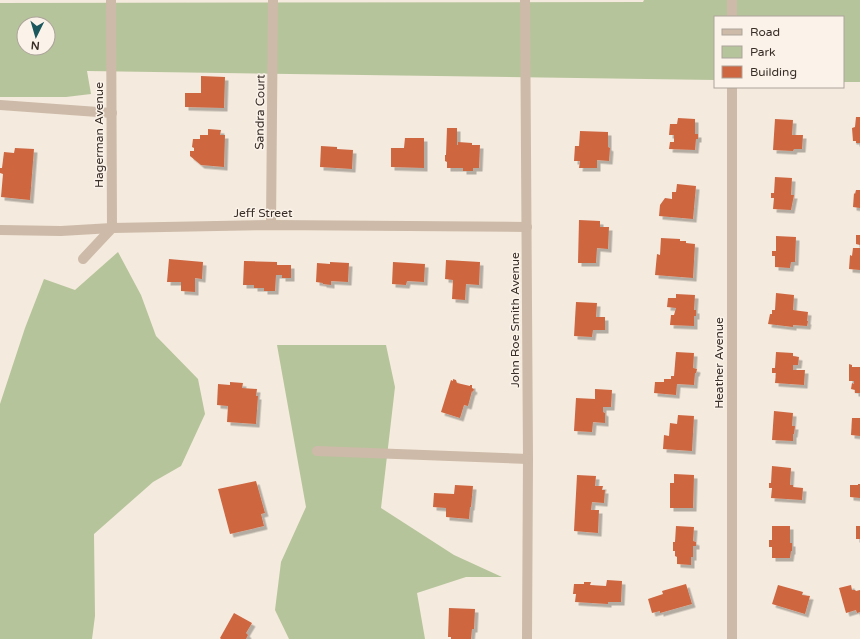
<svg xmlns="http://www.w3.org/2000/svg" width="860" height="639" viewBox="0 0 860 639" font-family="'Varela Round',sans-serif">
	<defs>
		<filter id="shadow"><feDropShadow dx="3.5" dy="3.5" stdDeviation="0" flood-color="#0004"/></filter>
	</defs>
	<rect width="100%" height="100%" fill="#f4eadd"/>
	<g fill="#b6c49b" fill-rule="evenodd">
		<path d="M644,0H860V82H843V17H715V80L87,71L91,94L66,97H0V3L643,2ZM24,24H48V48H24Z"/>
		<path d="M118,252L141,295L156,336L198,379L205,414L181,466L153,482L94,534L95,616L92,639H0V404L25,328L44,279L75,290Z"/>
		<path d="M277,345H386L395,387L381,508L454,555L502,577H466L417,593L425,639H289L275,610L281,562L306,507Z"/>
	</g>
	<g fill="#ce6641" filter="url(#shadow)">
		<path d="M201,76L225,77L224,108L185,107V93H201Z"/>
		<path d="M856,117H860V143H856V141H853L852,128L855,127Z"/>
		<path d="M678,118L695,119V134H698V139H696L695,150L669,149L670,142H674V135H669L670,124H677Z"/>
		<path d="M775,119L793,120L792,135H803L802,149H794L793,151L773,150Z"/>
		<path d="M447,128H457V145H458V142L472,143V145H480L479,168H473V171H463V168H447V162L445,161V155H446Z"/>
		<path d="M208,129L221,130L220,135H225L224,167L201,165L190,156V151H194V148L192,147L193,139H200V135H208Z"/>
		<path d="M580,131L608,132V147L610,148L609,161L597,160V168H579L580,161H574L575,146H579Z"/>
		<path d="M405,138H424V168L391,167V148H404Z"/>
		<path d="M321,146L337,147V149L353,150L352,169L320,167Z"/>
		<path d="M15,148L34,149L30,200L1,197L3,174L0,173V168H2L4,152L14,153Z"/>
		<path d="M775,177L792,178L791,195H794L791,210L773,209L774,198H771V193H774Z"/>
		<path d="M677,184L696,186L693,219L659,216L660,205L665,198L672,199V192H676Z"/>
		<path d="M856,190H860V208L853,207L854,193L855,194Z"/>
		<path d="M579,220L600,221V227H609L608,249L597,248L596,263H578Z"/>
		<path d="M856,235H860V245L856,244Z"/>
		<path d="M776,236L796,237L795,262H791L790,268L775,267V256H772V251H776Z"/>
		<path d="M661,238L680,239V241H686V243L695,244L693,278L655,275L657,254L660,255Z"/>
		<path d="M853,248H860V270L849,269L850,255L852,256Z"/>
		<path d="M169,259L203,262L202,279L195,278V292L181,291V282H167Z"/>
		<path d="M446,260L480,262L479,285L466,284L465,300L452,299L453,280L445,279Z"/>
		<path d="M244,261L277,262V265H291V278H282V275H276L275,291H264V288H254V285H243Z"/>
		<path d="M330,262L349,263L348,282L331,281V285L323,284V283L316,282L317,263L330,264Z"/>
		<path d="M393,262L425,264L424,282L407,281L406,285L392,284Z"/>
		<path d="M776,293L794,295L793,310L808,312L807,321H808L807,326L793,325V327L768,324L770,314H772V310H775Z"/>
		<path d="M676,294L695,295L694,310H696V316H694V326L670,325L671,315H674L676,308L667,307L668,298H676Z"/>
		<path d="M576,302L597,303L596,317H605V330H593L592,337L574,336Z"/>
		<path d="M676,352L694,353L693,368L697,369L696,373H695L694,385L677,384L676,395L654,393L655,382H664V379H671V376H674Z"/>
		<path d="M776,352L793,353V356L799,357L798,365H793V370H805L804,385L775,383L776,373H772V368H775Z"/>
		<path d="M849,364L852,365V367H860V393H855V390L851,389L852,383L854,384V381H849Z"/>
		<path d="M453,379L456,380L457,383L470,386V385H472V388L474,389L473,392L472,391L468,406L464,405L460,418L441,412L451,380L453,381Z"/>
		<path d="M230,382L243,383L242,388L257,389L256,396H258L256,424L227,422L228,406L217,405L218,384L230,385Z"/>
		<path d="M595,389L612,390L611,407H603V412L605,413V423L593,422L592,432L574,431L576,398L595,399Z"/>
		<path d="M774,411L793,413L792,426H795L794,434H793V441L772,440Z"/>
		<path d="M678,415L694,416L692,451L663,449L664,435L669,436L670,423L677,424Z"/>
		<path d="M852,418H860V436L851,435Z"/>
		<path d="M772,466L791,468L790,485H793V487L803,488L802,500L771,498L772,488H769V483H771Z"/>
		<path d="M674,474L694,475L693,508H670V483H674Z"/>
		<path d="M577,475L596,476L595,486H603L602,490H605L604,503L592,502L591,510H599L598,533L574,531Z"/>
		<path d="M256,481L265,513L261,514L264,526L230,534L218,489Z"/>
		<path d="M858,484H860V498L850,497V485H858Z"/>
		<path d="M455,485L473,486L471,507H470L469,519L446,517V508L433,507L434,493L454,494Z"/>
		<path d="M676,526L694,527L693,541L696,542V546H693V557H691V565L677,564V557L675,556V551H673V542H675Z"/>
		<path d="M772,526H790V543H792V551H791L790,558H772V547H769V540H772Z"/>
		<rect x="856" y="526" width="4" height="13"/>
		<path d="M607,580L622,581L621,602H608V604L575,602L576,594H573L574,584H584V582H591L590,585L606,586Z"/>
		<path d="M686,584L692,604L660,613V611L652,613L648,599L663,594L662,591Z"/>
		<path d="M778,585L803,592L802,595L810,596L805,614L772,604Z"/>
		<path d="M851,585L852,590H855L856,591L860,590V612L857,613L856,610L846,613L839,588Z"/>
		<path d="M449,608L475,609L474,629H472L471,639H451V637H448Z"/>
		<path d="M234,613L252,623L246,633L248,635L246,639H221L220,638Z"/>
	</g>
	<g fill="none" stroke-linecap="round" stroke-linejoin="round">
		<g stroke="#cdbaa8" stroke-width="10">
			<path d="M525,0L528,459L527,639"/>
			<path d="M732,17V0"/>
			<path d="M732,87V639"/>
			<path d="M0,105L112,113"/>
			<path d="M271,225L273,0"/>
			<path d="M0,230L61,231L112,228L271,225L527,227"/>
			<path d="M83,259L112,228L111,0"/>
			<path d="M317,451L528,459"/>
		</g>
	</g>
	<g text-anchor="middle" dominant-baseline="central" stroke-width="3" stroke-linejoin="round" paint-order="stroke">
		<g font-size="12" fill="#392e28" stroke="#fbf3ea">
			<text transform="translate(260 112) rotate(-89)">Sandra Court</text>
			<text transform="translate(99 135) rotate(-90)">Hagerman Avenue</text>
			<text x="263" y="213">Jeff Street</text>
			<text transform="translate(515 320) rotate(-90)">John Roe Smith Avenue</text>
			<text transform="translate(719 363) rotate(-90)">Heather Avenue</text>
		</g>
	</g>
	<rect x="714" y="16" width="130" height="72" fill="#fbf3ea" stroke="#ada49c"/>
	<rect x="722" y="29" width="20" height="6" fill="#cdbaa8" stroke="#ada49c"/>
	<text x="750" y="36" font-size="12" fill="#392e28">Road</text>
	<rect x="722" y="46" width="20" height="12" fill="#b6c49b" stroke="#ada49c"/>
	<text x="750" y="56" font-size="12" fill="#392e28">Park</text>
	<rect x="722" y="66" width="20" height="12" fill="#ce6641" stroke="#ada49c"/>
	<text x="750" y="76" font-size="12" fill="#392e28">Building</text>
	<g transform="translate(36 36) rotate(185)"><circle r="19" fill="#fbf3ea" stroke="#ada49c"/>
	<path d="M0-3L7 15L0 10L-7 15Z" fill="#1b585e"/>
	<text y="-6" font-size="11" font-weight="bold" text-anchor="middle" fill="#392e28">N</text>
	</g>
</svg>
